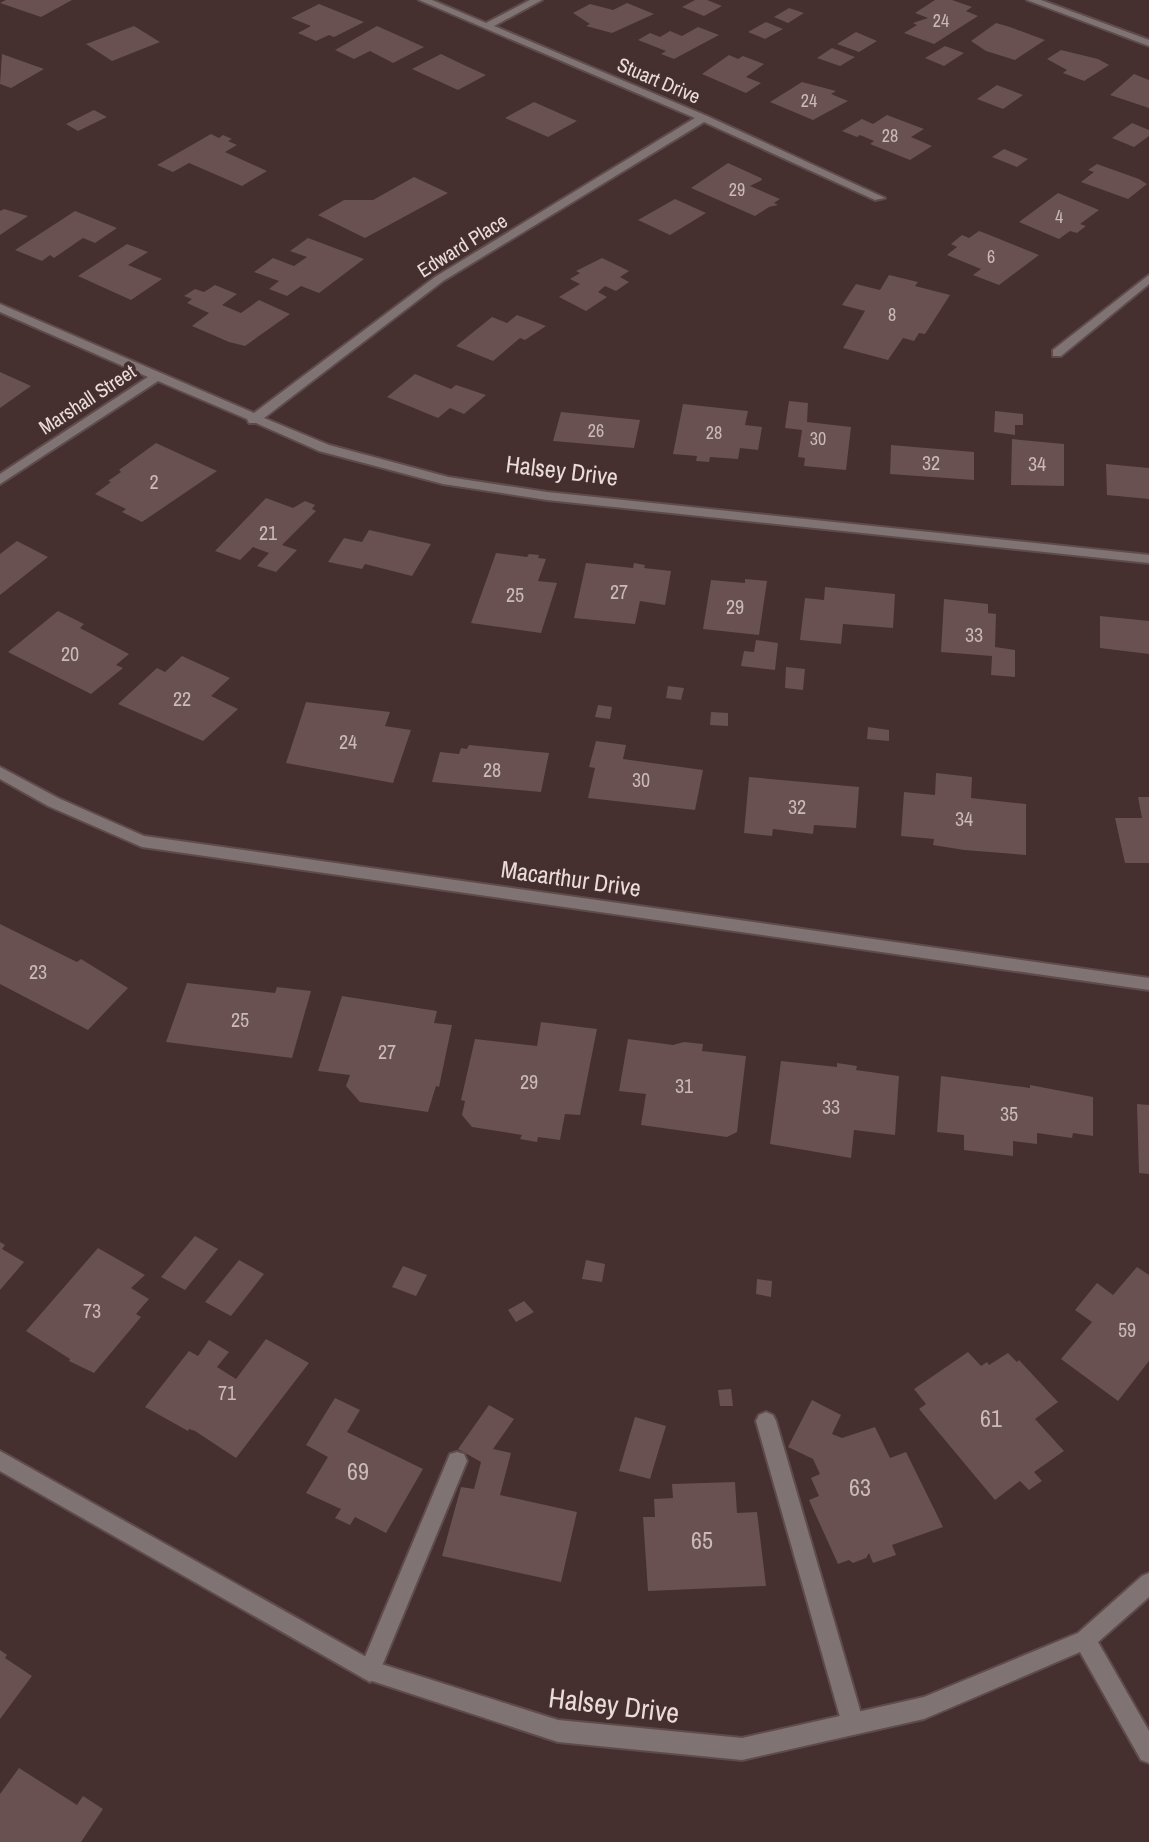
<svg xmlns="http://www.w3.org/2000/svg" width="1149" height="1842" viewBox="0 0 1149 1842" font-family="'Archivo Narrow',sans-serif">
	<rect width="100%" height="100%" fill="#452f2f"/>
	<g fill="#685150">
		<path d="M6,0H72L41,17L0,3Z"/>
		<path d="M695,0H707L722,6L704,16L682,7Z"/>
		<path d="M935,0H952L972,7L966,11L978,16L934,44L904,33L917,25L913,23L928,18L915,13Z"/>
		<path d="M627,3L654,14L612,33L586,26L590,24L573,13L590,4L613,10Z"/>
		<path d="M319,4L364,22L334,37L329,35L316,41L298,33L311,26L291,18Z"/>
		<path d="M789,8L804,13L788,23L774,17Z"/>
		<path d="M766,22L783,29L765,39L748,32Z"/>
		<path d="M996,23L1010,27L1045,40L1015,60L986,51L971,41Z"/>
		<path d="M134,26L160,42L112,61L86,44Z"/>
		<path d="M377,26L424,47L393,63L370,51L354,59L335,50Z"/>
		<path d="M698,27L719,35L674,59L661,54L666,51L638,40L650,33L660,37L670,31L682,36Z"/>
		<path d="M856,32L877,41L859,52L837,44Z"/>
		<path d="M945,46L964,53L944,66L925,58Z"/>
		<path d="M832,48L855,57L840,66L817,58Z"/>
		<path d="M1061,50L1098,59L1109,65L1084,81L1063,73L1067,70L1047,59Z"/>
		<path d="M2,54L44,69L11,88L0,84Z"/>
		<path d="M441,54L466,66L486,75L458,90L412,69Z"/>
		<path d="M729,55L738,59L743,56L764,64L746,77L761,83L746,93L702,74Z"/>
		<path d="M1134,74L1149,80V108L1110,95Z"/>
		<path d="M802,82L836,91L831,94L848,101L813,120L770,102Z"/>
		<path d="M997,85L1023,95L1003,109L977,99Z"/>
		<path d="M534,102L577,121L548,137L505,118Z"/>
		<path d="M94,110L107,117L78,131L66,124Z"/>
		<path d="M887,115L924,129L911,137L932,146L910,160L870,144L874,141L860,135L857,137L842,131L862,119L873,124Z"/>
		<path d="M1132,123L1149,130V136L1134,147L1112,138Z"/>
		<path d="M211,134L219,138L223,135L232,139L228,141L237,145L225,152L267,171L242,186L189,163L173,172L157,165Z"/>
		<path d="M1004,149L1028,159L1017,167L992,157Z"/>
		<path d="M728,163L761,178L762,180L750,186L780,199L774,203L778,205L769,207L755,216L691,188Z"/>
		<path d="M1097,164L1139,179L1147,184L1128,199L1081,182L1094,172L1088,170Z"/>
		<path d="M414,177L448,193L365,238L318,215L344,200H373Z"/>
		<path d="M1058,193L1099,210L1080,224L1086,226L1077,233L1070,231L1059,239L1019,222Z"/>
		<path d="M675,199L706,213L670,235L638,220Z"/>
		<path d="M4,209L28,216L0,235V211Z"/>
		<path d="M75,211L117,228L95,243L83,238L54,258L50,255L42,261L15,250Z"/>
		<path d="M979,231L987,234L1039,255L999,285L973,275L981,269L947,255L957,247L951,244L962,235L969,238Z"/>
		<path d="M308,238L364,259L319,293L301,286L287,296L269,289L279,281L254,272L273,258L294,266L307,257L290,251Z"/>
		<path d="M127,244L148,252L128,265L162,279L131,300L78,276Z"/>
		<path d="M602,258L629,271L620,277L629,282L616,291L605,286L598,292L607,297L586,311L559,297L580,284L570,279L580,273L576,271Z"/>
		<path d="M889,275L918,282L915,286L950,295L925,334L919,333L914,341L903,338L888,360L843,348L865,311L842,305L856,284L880,290Z"/>
		<path d="M215,285L237,294L222,305L241,313L259,300L290,314L245,346L229,342L192,326L209,313L187,303L192,299L184,296L195,289L204,292Z"/>
		<path d="M517,315L546,326L525,340L520,338L493,361L456,346L492,317L507,323Z"/>
		<path d="M0,372L31,386L0,408Z"/>
		<path d="M415,374L451,389L456,385L486,395L464,414L450,408L438,418L387,397Z"/>
		<path d="M789,401L808,403L807,422L851,427L846,470L804,466L805,458L798,457L802,430L785,428Z"/>
		<path d="M683,404L748,411L745,425L762,427L758,450L740,448L738,459L710,457L709,462L696,461L697,456L673,454Z"/>
		<path d="M995,411L1023,414V425H1015V435L994,432Z"/>
		<path d="M561,412L640,420L634,448L553,441Z"/>
		<path d="M1012,439L1064,444V486L1011,485Z"/>
		<path d="M156,443L217,471L142,522L122,512L126,509L95,494L111,482L108,481L121,472L119,470Z"/>
		<path d="M891,445L974,452V480L890,474Z"/>
		<path d="M1106,464L1149,468V499L1107,495Z"/>
		<path d="M266,498L293,508L305,501L315,505L312,509L316,511L282,545L297,550L276,572L257,566L269,553L253,547L240,560L215,551Z"/>
		<path d="M369,530L431,544L412,576L365,564L362,569L328,562L344,538L362,542Z"/>
		<path d="M17,541L48,557L0,595V554Z"/>
		<path d="M496,553L527,557L529,554L539,555L538,558L546,559L538,581L557,583L541,633L471,623Z"/>
		<path d="M586,563L633,568L634,563L645,565L644,568L671,571L665,605L640,601L635,624L574,618Z"/>
		<path d="M745,579L767,581L759,635L703,629L711,580L745,583Z"/>
		<path d="M825,587L895,594L893,628L843,624L841,644L800,640L805,598L824,600Z"/>
		<path d="M944,599L988,604V613L996,614L995,647L1015,650V677L991,675L992,656L941,652Z"/>
		<path d="M58,611L84,624L80,628L129,654L116,665L123,668L91,694L8,652Z"/>
		<path d="M1100,616L1149,621V654L1100,648Z"/>
		<path d="M756,640L778,643L775,670L741,666L744,651L754,652Z"/>
		<path d="M182,656L230,678L211,696L238,709L203,741L118,704L157,668L165,672Z"/>
		<path d="M786,667L805,669L803,690L785,688Z"/>
		<path d="M668,686L684,688L681,700L666,698Z"/>
		<path d="M306,702L390,712L385,726L411,730L393,783L286,763Z"/>
		<path d="M598,705L612,707L610,719L595,717Z"/>
		<path d="M711,712L728,713V726L710,725Z"/>
		<path d="M868,727L889,730V741L867,739Z"/>
		<path d="M596,741L626,745L623,759L703,770L695,810L588,798L595,768L589,767Z"/>
		<path d="M469,745L549,753L541,792L432,782L440,752L459,754L461,748L467,749Z"/>
		<path d="M936,773L972,777L971,798L1026,804V855L964,850L933,845L934,839L901,836L904,792L935,795Z"/>
		<path d="M749,777L859,787L856,828L814,825L813,834L773,829L772,836L744,833Z"/>
		<path d="M1138,797H1149V863H1125L1115,818H1142Z"/>
		<path d="M0,924L77,962L81,959L128,988L88,1030L0,984Z"/>
		<path d="M187,983L275,993L277,987L311,991L292,1058L166,1042Z"/>
		<path d="M342,996L437,1011L434,1023L452,1025L439,1087L436,1086L428,1112L360,1102L346,1086L350,1075L318,1071Z"/>
		<path d="M541,1022L597,1029L580,1115L565,1114L560,1140L538,1137L537,1142L520,1139L522,1135L472,1127L462,1115L465,1101L461,1100L475,1039L537,1046Z"/>
		<path d="M628,1039L673,1045L684,1042L703,1044L702,1051L746,1056L737,1132L727,1137L641,1125L646,1094L619,1091Z"/>
		<path d="M781,1061L837,1067V1063L857,1066L856,1070L899,1076L895,1135L854,1130L851,1158L770,1144Z"/>
		<path d="M941,1076L1030,1088V1085L1093,1097V1136L1073,1133L1072,1138L1037,1133V1144L1013,1141V1156L964,1150V1135L937,1132Z"/>
		<path d="M1137,1104L1149,1105V1174L1139,1173Z"/>
		<path d="M195,1236L218,1249L185,1290L161,1277Z"/>
		<path d="M0,1242L5,1245L2,1249L24,1262L0,1290Z"/>
		<path d="M98,1248L145,1275L131,1288L149,1299L136,1314L141,1317L94,1373L69,1361L70,1359L26,1331Z"/>
		<path d="M239,1260L264,1274L231,1316L205,1302Z"/>
		<path d="M586,1260L605,1264L602,1282L582,1279Z"/>
		<path d="M403,1266L427,1275L416,1296L392,1287Z"/>
		<path d="M1137,1267L1149,1275V1361L1118,1401L1061,1359L1092,1322L1075,1310L1097,1283L1113,1295Z"/>
		<path d="M757,1279L772,1281L771,1297L756,1294Z"/>
		<path d="M524,1301L534,1312L516,1322L508,1310Z"/>
		<path d="M266,1339L309,1363L236,1458L195,1431L189,1429L188,1431L145,1407L189,1351L198,1356L209,1340L229,1352L217,1367L236,1379Z"/>
		<path d="M968,1352L981,1366L987,1362L989,1365L1008,1353L1017,1362L1019,1360L1058,1402L1035,1419L1064,1451L1034,1472L1042,1481L1029,1490L1020,1481L995,1500L919,1409L926,1404L914,1389Z"/>
		<path d="M731,1389L733,1406H720L718,1390Z"/>
		<path d="M335,1398L360,1410L347,1432L423,1469L386,1533L355,1517L350,1525L335,1518L341,1509L306,1493L328,1457L306,1445Z"/>
		<path d="M812,1400L841,1415L832,1434L842,1438L875,1427L890,1458L906,1452L943,1527L892,1545L896,1555L873,1563L869,1553L866,1558L853,1563L849,1560L838,1564L809,1500L819,1496L811,1478L820,1474L813,1459L788,1447Z"/>
		<path d="M489,1405L514,1419L493,1449L511,1453L500,1495L577,1512L561,1582L442,1556L461,1487L474,1489L481,1462L458,1449Z"/>
		<path d="M635,1417L666,1426L650,1479L619,1471Z"/>
		<path d="M735,1482L737,1513L757,1512L766,1586L648,1591L643,1517H655L654,1499L673,1498L672,1484Z"/>
		<path d="M0,1650L7,1655L5,1658L32,1676L0,1719Z"/>
		<path d="M19,1768L77,1805L83,1796L103,1809L81,1842H0V1794Z"/>
	</g>
	<g fill="none" stroke-linecap="round" stroke-linejoin="round">
		<g stroke="#5f4b4b" stroke-width="4">
			<g id="lane">
				<path d="M766,1412L773,1415L776,1421L864,1724L861,1732L853,1735L845,1732L842,1724L756,1421L759,1415Z"/>
				<path d="M457,1452L464,1454L467,1461L377,1678L370,1682L363,1678L359,1671L450,1454Z"/>
			</g>
		</g>
		<g stroke="#5f4b4b" stroke-width="4">
			<g id="street">
				<path d="M419,0H432L486,23L530,0H542L494,26L707,116L885,198L875,200L704,122L443,281L264,418L329,445L448,477L547,492L1149,555V563L547,500L443,484L319,451L256,423H249L247,419L158,381L0,484V474L148,377L0,312V304L254,413L435,277L695,118Z"/>
				<path d="M1027,0H1041L1149,40V46Z"/>
				<path d="M1149,275V284L1061,356H1053V350Z"/>
				<path d="M0,767L58,798L144,836L1149,978V990L142,847L48,806L0,779Z"/>
				<path d="M0,1451L375,1662L558,1720L742,1738L924,1697L1078,1633L1142,1576L1149,1573V1597L1098,1642L1149,1731V1763L1141,1760L1080,1652L924,1719L742,1760L558,1742L363,1678L0,1471Z"/>
			</g>
		</g>
		<use href="#lane" fill="#7f7473" fill-rule="evenodd"/>
		<use href="#street" fill="#7f7473" fill-rule="evenodd"/>
	</g>
	<g text-anchor="middle" dominant-baseline="central" stroke-width="7" stroke-linejoin="round" paint-order="stroke">
		<g font-size="18" fill="#cab9b8">
			<text x="941" y="20">24</text>
			<text x="809" y="100">24</text>
			<text x="890" y="135">28</text>
			<text x="737" y="189">29</text>
			<text x="1059" y="216">4</text>
			<text x="991" y="256">6</text>
			<text x="892" y="314">8</text>
			<text x="596" y="430">26</text>
			<text x="714" y="432">28</text>
			<text x="818" y="438">30</text>
		</g>
		<g font-size="20" fill="#eadcdb" stroke="#452f2f">
			<text transform="translate(659 80) rotate(23)">Stuart Drive</text>
			<text transform="translate(462 245) rotate(-32)">Edward Place</text>
			<text transform="translate(87 399) rotate(-33)">Marshall Street</text>
		</g>
		<g font-size="20" fill="#cab9b8">
			<text x="931" y="462">32</text>
			<text x="1037" y="463">34</text>
			<text x="154" y="481">2</text>
			<text x="268" y="532">21</text>
			<text x="619" y="591">27</text>
			<text x="515" y="594">25</text>
			<text x="735" y="606">29</text>
			<text x="974" y="634">33</text>
			<text x="70" y="653">20</text>
			<text x="182" y="698">22</text>
			<text x="348" y="741">24</text>
			<text x="492" y="769">28</text>
			<text x="641" y="779">30</text>
			<text x="797" y="806">32</text>
			<text x="964" y="818">34</text>
			<text x="38" y="971">23</text>
			<text x="240" y="1019">25</text>
			<text x="387" y="1051">27</text>
			<text x="529" y="1081">29</text>
			<text x="684" y="1085">31</text>
			<text x="831" y="1106">33</text>
			<text x="1009" y="1113">35</text>
			<text x="92" y="1310">73</text>
			<text x="1127" y="1329">59</text>
			<text x="227" y="1392">71</text>
		</g>
		<g font-size="24" fill="#eadcdb" stroke="#452f2f">
			<text transform="translate(562 470) rotate(7)">Halsey Drive</text>
			<text transform="translate(571 878) rotate(8)">Macarthur Drive</text>
		</g>
		<g font-size="24" fill="#cab9b8">
			<text x="991" y="1418">61</text>
			<text x="358" y="1471">69</text>
			<text x="860" y="1487">63</text>
			<text x="702" y="1540">65</text>
		</g>
		<g font-size="28" fill="#eadcdb" stroke="#452f2f">
			<text transform="translate(614 1705) rotate(7)">Halsey Drive</text>
		</g>
	</g>
</svg>
